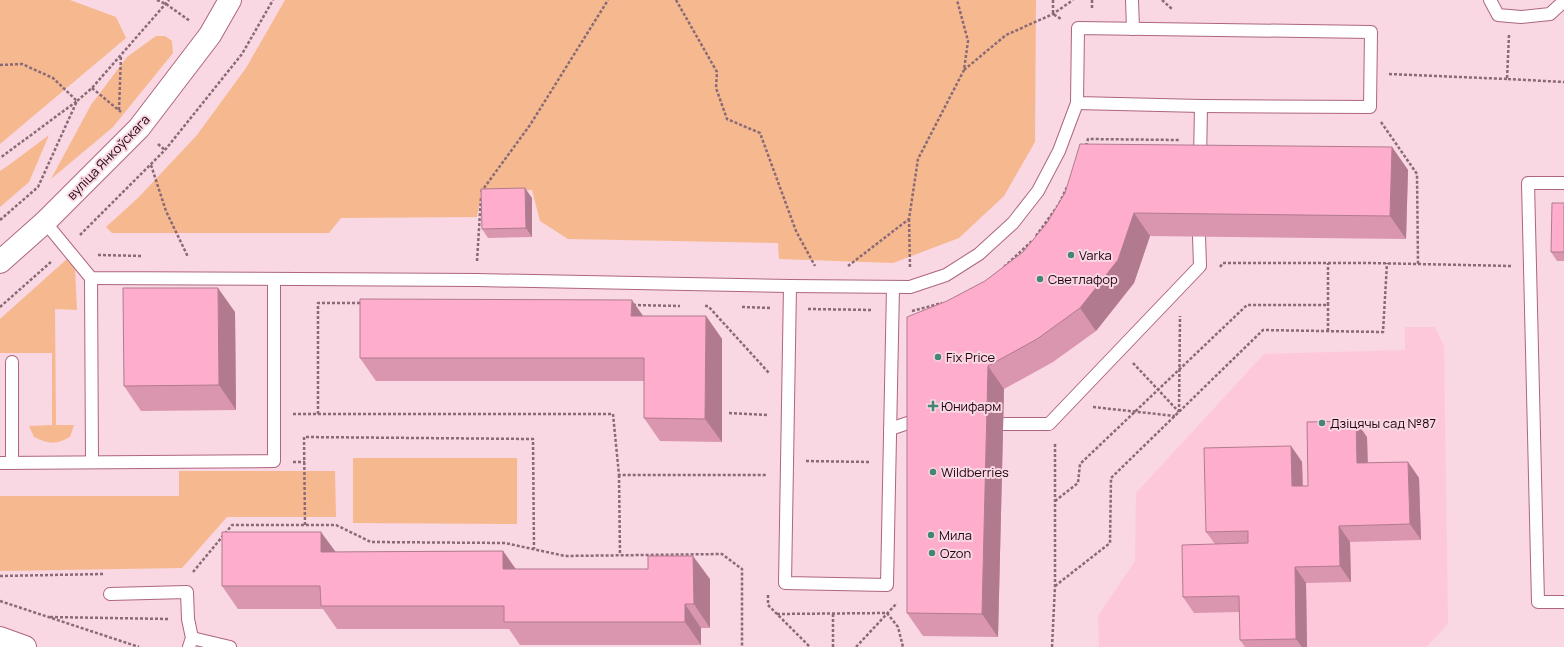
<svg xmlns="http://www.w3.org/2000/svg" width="1564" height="647" viewBox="0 0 1564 647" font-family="Manrope,sans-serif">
	<rect width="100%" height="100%" fill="#f9d7e3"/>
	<path fill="#fec8db" d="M1405,327H1435L1444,346L1448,624L1426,647H1099L1098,616L1135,561L1136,493L1264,354L1405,350Z"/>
	<g fill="#f6b98f">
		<path d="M0,0H70L116,17L126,38L0,144Z"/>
		<path d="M285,0H1036L1035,142L1004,196L959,238L893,263L779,259L778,243L568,239L540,221L532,190L482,191L477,217L341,218L329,233H112L106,227L138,198L197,135L246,68Z"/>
		<path d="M156,36H165L172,41L173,53L113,127L51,179L91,105L127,57Z"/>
		<path d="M49,135L29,182L0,207V171L9,165Z"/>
		<path d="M67,259L75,269L77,310L55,309L56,425H74L70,437C55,445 49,444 34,437L29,426L52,425V353H0V319Z"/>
		<path d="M353,458H517V524L353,523Z"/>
		<path d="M179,471H335L336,517H227L182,568L0,571V496H179Z"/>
	</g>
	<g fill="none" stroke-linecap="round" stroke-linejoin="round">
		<g stroke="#ae6581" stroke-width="14">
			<g id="lane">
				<path d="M1132,0L1133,29"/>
				<path d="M1490,0L1498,15L1521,17L1550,14L1564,1"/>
				<path d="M1078,28L1371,32L1370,107L1201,106L1077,103Z"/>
				<path d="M1200,160L1201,106"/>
				<path d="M1564,183H1528L1538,602H1564"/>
				<path d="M45,222L91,278L477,280L790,286L910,287L946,275L979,254L1013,223L1038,191L1059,151L1077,103"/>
				<path d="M91,278L92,462"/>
				<path d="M790,286L785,583L887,585L893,287"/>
				<path d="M12,362V463"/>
				<path d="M987,424H1049L1200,266L1199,236"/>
				<path d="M890,429L908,423L922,424"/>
				<path d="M0,463L274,461V280"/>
				<path d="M110,594L187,592L188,619L192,638L189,647"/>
				<path d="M192,638L230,647"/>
			</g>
		</g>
		<g stroke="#ae6581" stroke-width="24">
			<g id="secondary">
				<path d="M0,262L45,222L139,128L210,35L230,0"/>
				<path d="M0,638L25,647"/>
			</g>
		</g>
		<g stroke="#896a76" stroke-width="2.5" stroke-dasharray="3 2" stroke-linecap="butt">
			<path d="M157,0L166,4L190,21"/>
			<path d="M676,0L717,72L716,88L727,119L760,133L796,231L815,266"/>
			<path d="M1053,0V14L1061,19"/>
			<path d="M1092,0V9"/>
			<path d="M1162,0L1172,9"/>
			<path d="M1509,35L1507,79L1564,82"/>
			<path d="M0,65L22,64L53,78L77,101L0,158"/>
			<path d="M964,70L1006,35L1053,14L1073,0"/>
			<path d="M1389,74L1507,79"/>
			<path d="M92,88L121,112"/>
			<path d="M119,110L121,55"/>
			<path d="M1381,122L1417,174L1418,264"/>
			<path d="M158,144L165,150"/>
			<path d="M1086,146L1088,139L1180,140"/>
			<path d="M151,165L166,211L188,257"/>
			<path d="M481,192L530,125L608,0"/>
			<path d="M909,219L910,267"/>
			<path d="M0,220L38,187L77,101L92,88L169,0"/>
			<path d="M80,235L165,150L242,54L273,0"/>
			<path d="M1036,236L1059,204L1067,187"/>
			<path d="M98,255L143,256"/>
			<path d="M477,261L481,197"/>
			<path d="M848,266L909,219L918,159L964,70L968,41L957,0"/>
			<path d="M1004,267L1033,240"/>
			<path d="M1220,267L1223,263H1370L1511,266"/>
			<path d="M633,305L680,306"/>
			<path d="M705,306H708L769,373"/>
			<path d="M0,307L52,261"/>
			<path d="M742,307L771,308"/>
			<path d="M808,309L873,310"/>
			<path d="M912,311L942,303"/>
			<path d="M1328,331V305"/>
			<path d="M1133,363L1179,412"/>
			<path d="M1093,407L1175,416"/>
			<path d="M1179,412L1180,316"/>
			<path d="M729,413L768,415"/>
			<path d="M293,414H613L619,475H767"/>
			<path d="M318,414V303H362"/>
			<path d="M806,461L869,462"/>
			<path d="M293,462H305"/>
			<path d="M619,475L620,555"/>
			<path d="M1055,501L1078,483L1080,464L1247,305H1328V263"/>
			<path d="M305,525L304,437L533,439L534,549"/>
			<path d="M193,572L232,525H336L371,542L505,543L565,556L722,554L742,569V647"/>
			<path d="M0,576L103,574"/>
			<path d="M1055,586L1110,543L1111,478L1263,330L1383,332L1387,263"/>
			<path d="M768,595V605L810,647"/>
			<path d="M0,601L139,647"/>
			<path d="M777,614L887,613L898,627L903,647"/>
			<path d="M833,614V647"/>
			<path d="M50,617L169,619"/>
			<path d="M856,647L897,603"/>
			<path d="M1052,647L1055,586V442"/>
		</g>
		<use href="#lane" stroke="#fff" stroke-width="12"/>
		<use href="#secondary" stroke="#fff" stroke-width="22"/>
	</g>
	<g fill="#da96af">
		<path d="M1392,147L1408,170L1406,239L1150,236L1134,283L1096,331L1053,362L1004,389L998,637L923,636L907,613L947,301L985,281L1023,252L1047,223Z"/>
		<path d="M532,198V237L488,238L482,229Z"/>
		<path d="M1564,203V261H1557L1551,252Z"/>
		<path d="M235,312L236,410L141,411L124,386Z"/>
		<path d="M643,316H706L722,339V442L660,441L644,418V381H376L360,358Z"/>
		<path d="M1367,437L1368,463L1408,462L1419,478L1421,540L1350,542L1351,582L1306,583L1307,647H1245L1240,640V612L1194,613L1183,597L1215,544L1206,532L1291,446L1302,462L1303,486H1308Z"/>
		<path d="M503,551L516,569L710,579V628H701V645H520L509,629H337L323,609H238L222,586L335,552Z"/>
	</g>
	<g fill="#b27a8f">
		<path d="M1392,147L1408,170L1406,239L1390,216Z"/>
		<path d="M525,188L532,198V237L526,228Z"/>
		<path d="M1134,213L1150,236L1134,283L1096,331L1080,308Z"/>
		<path d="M218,288L235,312L236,410L219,385Z"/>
		<path d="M632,300L648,323L631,316Z"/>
		<path d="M706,316L722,339V442L705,419Z"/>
		<path d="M988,366L1004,389L998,637L982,614Z"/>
		<path d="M1356,421L1367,437L1368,480L1357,463Z"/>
		<path d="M1291,446L1302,462L1303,502L1292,486Z"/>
		<path d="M1408,462L1419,478L1421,540L1410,524Z"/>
		<path d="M1339,526L1350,542L1351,582L1340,566Z"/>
		<path d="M321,532L338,555L321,552Z"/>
		<path d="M503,551L519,574L503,569Z"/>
		<path d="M693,556L710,579V628L694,604Z"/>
		<path d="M1295,567L1306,583L1307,647H1302L1296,639Z"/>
		<path d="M685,604L701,628V645L685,622Z"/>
	</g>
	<g fill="#feaecc" stroke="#b27a8f">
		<path d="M1080,144L1392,147L1390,216L1134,213L1118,260L1080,308L1037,339L988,366L982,614L907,613V317L947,301L985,281L1023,252L1047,223L1065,193Z"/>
		<path d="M525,188L526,228L482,229L481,189Z"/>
		<path d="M1552,203H1564V252H1551Z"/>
		<path d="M123,288H218L219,385L124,386Z"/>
		<path d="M360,299L632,300L631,316H706L705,419L644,418V358H360Z"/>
		<path d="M1356,421L1357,463L1408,462L1410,524L1339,526L1340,566L1295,567L1296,639L1240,640L1239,596L1183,597L1182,545L1248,543V531L1206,532L1204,448L1291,446L1292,486H1308L1307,422Z"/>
		<path d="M222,532H321V552L503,551V569H648V556H693L694,604H685V622H504V606H321L320,586H222Z"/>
	</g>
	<g fill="#448575" stroke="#f9d7e3" stroke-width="1.5">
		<circle cx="1071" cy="255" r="4"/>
		<circle cx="1040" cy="279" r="4"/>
		<circle cx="938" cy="357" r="4"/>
		<path d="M931 400h4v4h4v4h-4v4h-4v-4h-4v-4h4z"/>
		<circle cx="1322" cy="423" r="4"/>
		<circle cx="933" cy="472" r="4"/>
		<circle cx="931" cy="535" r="4"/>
		<circle cx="932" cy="553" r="4"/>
	</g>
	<g text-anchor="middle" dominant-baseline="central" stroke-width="4" stroke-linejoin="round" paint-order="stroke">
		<g font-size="13" fill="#200511" stroke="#f9d7e3">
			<text transform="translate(108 157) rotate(-46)">вуліца Янкоўскага</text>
		</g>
		<g font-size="13" fill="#200511" stroke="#f9d7e3" text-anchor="start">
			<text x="1079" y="255">Varka</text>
			<text x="1048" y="279">Светлафор</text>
			<text x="946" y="357">Fix Price</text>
			<text x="941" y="406">Юнифарм</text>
			<text x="1330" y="423">Дзіцячы сад №87</text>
			<text x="941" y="472">Wildberries</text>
			<text x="939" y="535">Мила</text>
			<text x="940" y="553">Ozon</text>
		</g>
	</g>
</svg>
